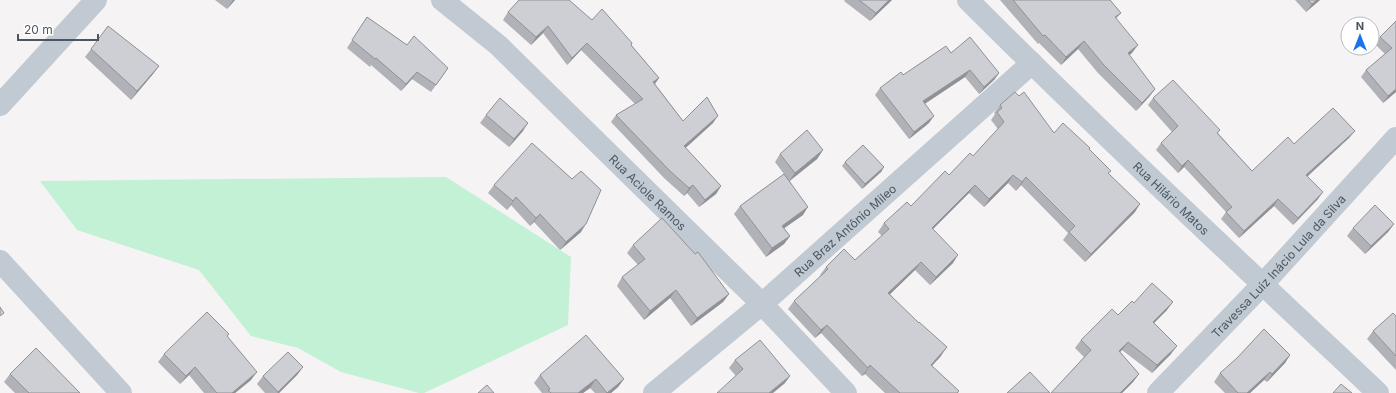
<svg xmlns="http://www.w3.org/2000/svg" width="1396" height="393" viewBox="0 0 1396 393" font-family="Inter,sans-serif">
	<rect width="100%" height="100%" fill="#f5f3f3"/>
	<path fill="#c3f1d5" d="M446,177L571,257L568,325L424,393H419L341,372L298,348L251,336L199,270L77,230L40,181Z"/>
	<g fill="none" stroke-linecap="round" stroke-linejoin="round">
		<g stroke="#c1cad2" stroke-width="22">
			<path id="s1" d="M442,0L498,45L762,304L846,393"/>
			<path id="s2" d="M968,0C1102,134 1240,263 1378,393"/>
			<path d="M0,105L96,0"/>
			<path d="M0,261L121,393"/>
			<path id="s3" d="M654,393L762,304L1032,63"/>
			<path id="s4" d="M1158,393L1263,284L1396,138"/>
		</g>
	</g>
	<g fill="#b0b2b7">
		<path d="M215,0H235L227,9Z"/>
		<path d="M845,0H892L870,21L844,1Z"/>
		<path d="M1000,0H1110L1121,13L1116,19L1132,53L1129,55L1155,89L1149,97L1136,111L1098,73L1078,49L1061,65L1039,43L1038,44Z"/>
		<path d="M1295,0H1320L1306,12Z"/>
		<path d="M508,12L592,20L631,45L659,78L655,84L683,121L713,123L685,148L721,186L716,194L699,207L687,193L684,196L664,178L611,122L616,115L635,104L581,50L567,65L543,33L531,45L503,20Z"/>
		<path d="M367,17L407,45L448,68L431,92L412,79L401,91L371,65L370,67L347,48Z"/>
		<path d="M1396,21V92L1383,103L1361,77L1366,70L1385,54L1375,44L1380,37Z"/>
		<path d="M91,49L159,66L153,74L131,100L85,57Z"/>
		<path d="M951,53L999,73L994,80L979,94L965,77L925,104L929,123L909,139L875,95L880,88L903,75Z"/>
		<path d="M1019,96L1054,133L1089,149L1108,174L1135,212L1085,262L1063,240L1068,233L1021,185L1016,191L1008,183L984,207L969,193L933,229L953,263L930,285L915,270L890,294L941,356L932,366L959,391L958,393H885L865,374L862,376L821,333L815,338L788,309L794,301L821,276L820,275L826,267L855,260L882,236L878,232L884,223L911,206L949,175L973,156L998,129L991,120L995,114L994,113L1000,105Z"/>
		<path d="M1153,98L1220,130L1218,133L1252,171L1294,144L1350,137L1307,177L1318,199L1293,225L1274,206L1239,238L1221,219L1226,212L1184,167L1178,173L1156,150L1161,143L1172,132L1148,105Z"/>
		<path d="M486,115L523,131L509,147L480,123Z"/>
		<path d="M823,150L817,159L790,181L803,215L784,228L790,236L784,244L766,257L734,214L740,206L784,174L775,162L780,154Z"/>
		<path d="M845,162L884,167L881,172L862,189L842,166Z"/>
		<path d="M494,185L581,232L560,250L534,222L530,226L511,205L507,210L488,193Z"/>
		<path d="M1394,224L1388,232L1365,254L1347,236L1353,228Z"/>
		<path d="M633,245L729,294L723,302L691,326L670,298L644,320L617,286L622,277L638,265L627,253Z"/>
		<path d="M1134,303L1167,310L1154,323L1171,354L1152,373L1122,350L1120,352L1139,374L1133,382L1122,393H1051L1084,357L1075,348L1081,340L1118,315Z"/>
		<path d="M1396,316V370L1367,339L1373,331Z"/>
		<path d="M227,337L251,380L235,393H204L189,375L180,384L158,362L164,354Z"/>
		<path d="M1290,355L1285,363L1267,382L1264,380L1250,393H1225L1214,382L1220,373Z"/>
		<path d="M735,360L790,376L784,384L736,376L729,368Z"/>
		<path d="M303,367L297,375L279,393H265L257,384L263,376Z"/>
		<path d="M10,374L80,393H15L4,382Z"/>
		<path d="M540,375L624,379L618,387L611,393H595L590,388L583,393H542L534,383Z"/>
	</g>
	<g fill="#909195">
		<path d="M233,0H235L227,9Z"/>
		<path d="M889,0H892L870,21L876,13Z"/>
		<path d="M1317,0H1320L1306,12L1312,4Z"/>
		<path d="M548,26L543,33L531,45L536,37Z"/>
		<path d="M1084,41L1078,49L1061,65L1066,57Z"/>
		<path d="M587,43L581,50L567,65L572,58Z"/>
		<path d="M1138,45L1132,53L1122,61L1128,53Z"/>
		<path d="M159,66L153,74L131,100L137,91Z"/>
		<path d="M970,70L965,77L918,108L923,101Z"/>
		<path d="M417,72L412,79L401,91L406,84Z"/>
		<path d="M999,73L994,80L979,94L984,87Z"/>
		<path d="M659,78L654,85L653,82Z"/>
		<path d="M1155,89L1149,97L1136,111L1142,103Z"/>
		<path d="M1396,89V92L1383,103L1388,96Z"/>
		<path d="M718,116L713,123L679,154L684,146Z"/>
		<path d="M934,116L929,123L909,139L914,132Z"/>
		<path d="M528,123L523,131L509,147L514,139Z"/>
		<path d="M1355,131L1350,137L1301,182L1306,175Z"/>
		<path d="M823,150L817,159L789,181L795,173Z"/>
		<path d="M1188,160L1184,167L1178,173L1182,166Z"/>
		<path d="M884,167L881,172L862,189L865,184Z"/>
		<path d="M1013,175L1008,183L984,207L989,199Z"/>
		<path d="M1026,177L1021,185L1016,191L1022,182Z"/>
		<path d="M693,185L687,193L684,196L689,188Z"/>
		<path d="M975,185L969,193L926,236L932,228Z"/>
		<path d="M721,186L716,194L699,207L705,200Z"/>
		<path d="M1323,192L1318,199L1293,225L1298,218Z"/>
		<path d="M516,197L511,205L507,210L513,201Z"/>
		<path d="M1278,199L1274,206L1239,238L1244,231Z"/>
		<path d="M1140,204L1135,212L1085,262L1091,254Z"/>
		<path d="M808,207L803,215L776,234L782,226Z"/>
		<path d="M540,214L534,222L530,226L536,218Z"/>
		<path d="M586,224L581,232L560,250L566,242Z"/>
		<path d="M1394,224L1388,232L1365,254L1371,246Z"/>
		<path d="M790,236L784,244L766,257L772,248Z"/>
		<path d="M958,255L953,263L930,285L936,277Z"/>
		<path d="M921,262L915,270L883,301L888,293Z"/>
		<path d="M676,290L670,298L644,320L650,311Z"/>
		<path d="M729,294L723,302L691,326L697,318Z"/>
		<path d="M1173,302L1167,310L1147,330L1153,322Z"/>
		<path d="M827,325L821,333L815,338L821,330Z"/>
		<path d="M1128,342L1122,350L1113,359L1119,351Z"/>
		<path d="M1177,346L1171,354L1152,373L1157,365Z"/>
		<path d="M947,347L941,356L925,373L931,365Z"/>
		<path d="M1290,355L1285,363L1267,382L1272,374Z"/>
		<path d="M870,365L865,374L862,376L868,368Z"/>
		<path d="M195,367L189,375L180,384L186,376Z"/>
		<path d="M303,367L297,375L279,393H277Z"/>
		<path d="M257,372L251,380L235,393H232Z"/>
		<path d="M1270,372L1264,380L1250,393H1247Z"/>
		<path d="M1139,374L1133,382L1122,393H1120Z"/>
		<path d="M790,376L784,384L773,393H769Z"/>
		<path d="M596,379L590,388L583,393H578Z"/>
		<path d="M624,379L618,387L611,393H607Z"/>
	</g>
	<g fill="#cdcfd5" stroke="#909195">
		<path d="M519,0H569L592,20L602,9L632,43L631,45L659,78L653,82L683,121L707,97L718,116L684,146L721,186L705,200L693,185L689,188L670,171L616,115L643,99L587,43L572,58L548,26L536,37L508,12Z"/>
		<path d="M859,0H889L876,13Z"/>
		<path d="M1013,0H1110L1121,13L1115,17L1138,45L1128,53L1155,89L1142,103L1103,64L1084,41L1066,57L1045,35L1043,36Z"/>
		<path d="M1308,0H1317L1312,4Z"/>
		<path d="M367,17L407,45L414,36L448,68L436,85L417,72L406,84L376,58L375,59L352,40Z"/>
		<path d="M1396,21V89L1388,96L1366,70L1392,48L1380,37Z"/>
		<path d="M108,26L159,66L137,91L91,49Z"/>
		<path d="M970,37L999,73L984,87L970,70L923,101L934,116L914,132L880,88L901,72L903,75L946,46L951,53Z"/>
		<path d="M1173,80L1220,130L1217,133L1252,171L1288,137L1294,144L1333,108L1355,131L1306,175L1323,192L1298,218L1278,199L1244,231L1226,212L1232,207L1188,160L1182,166L1161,143L1178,126L1153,98Z"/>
		<path d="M1015,92L1019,96L1024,92L1054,133L1063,123L1090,148L1089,149L1111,171L1108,173L1140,204L1091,254L1069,232L1075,226L1026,177L1022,182L1013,175L989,199L975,185L932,228L958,255L936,277L921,262L888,293L919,323V322L947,347L931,365L959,391L957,393H900L870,365L868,368L827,325L821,330L794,301L828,269L826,267L844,249L855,260L889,229L884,223L907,202L911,206L945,171L949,175L970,153L973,156L1004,122L997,112L1002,108L1000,105Z"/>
		<path d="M500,98L528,123L514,139L486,115Z"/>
		<path d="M807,130L823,150L795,173L780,154Z"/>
		<path d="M532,143L572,179L581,171L601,190L586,224L566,242L540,214L536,218L516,197L513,201L494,185Z"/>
		<path d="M863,145L884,167L865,184L845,162Z"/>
		<path d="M784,174L808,207L782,226L790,236L772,248L740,206Z"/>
		<path d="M1375,205L1394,224L1371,246L1353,228Z"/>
		<path d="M662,218L695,254L698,252L729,294L697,318L676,290L650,311L622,277L645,259L633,245Z"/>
		<path d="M1152,283L1173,302L1153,322L1177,346L1157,365L1128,342L1119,351L1139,374L1120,393H1051L1091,350L1081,340L1112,309L1118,315L1132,301L1134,303Z"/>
		<path d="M0,307L4,313L0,316Z"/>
		<path d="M207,312L229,334L227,336L257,372L232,393H217L195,367L186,376L164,354Z"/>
		<path d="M1393,313L1396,316V356L1373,331Z"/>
		<path d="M1264,329L1290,355L1272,374L1270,372L1247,393H1238L1220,373L1237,358Z"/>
		<path d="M586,335L624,379L607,393L596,379L578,393H551L548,390L550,389L540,375Z"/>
		<path d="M760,340L790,376L769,393H717L743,369L735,360Z"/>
		<path d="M36,348L80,393H29L10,374Z"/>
		<path d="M288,352L303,367L278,392L263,376Z"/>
		<path d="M1030,372L1050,393H1007Z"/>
		<path d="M1341,384L1352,393H1333Z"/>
		<path d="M487,385L494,393H478Z"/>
	</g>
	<g text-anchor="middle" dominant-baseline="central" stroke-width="3" stroke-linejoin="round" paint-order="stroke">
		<g font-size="12" fill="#4a5661" stroke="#fff">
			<text stroke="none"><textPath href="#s1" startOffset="282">Rua Aciole Ramos</textPath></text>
			<text stroke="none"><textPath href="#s2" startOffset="284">Rua Hilário Matos</textPath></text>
			<text stroke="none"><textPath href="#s3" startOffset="251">Rua Braz Antônio Mileo</textPath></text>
			<text stroke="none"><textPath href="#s4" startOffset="175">Travessa Luiz Inácio Lula da Silva</textPath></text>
		</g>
	</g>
	<g transform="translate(1360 36)"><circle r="19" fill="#ffffff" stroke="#b7bbc0"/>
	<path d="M0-3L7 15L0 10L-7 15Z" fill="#1a73e8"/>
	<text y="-6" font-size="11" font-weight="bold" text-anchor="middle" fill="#4a5661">N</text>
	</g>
	<path d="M18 34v6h80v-6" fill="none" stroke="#4a5661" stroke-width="2"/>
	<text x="24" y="34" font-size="12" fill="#4a5661" stroke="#ffffff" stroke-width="3" paint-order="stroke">20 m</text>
</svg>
